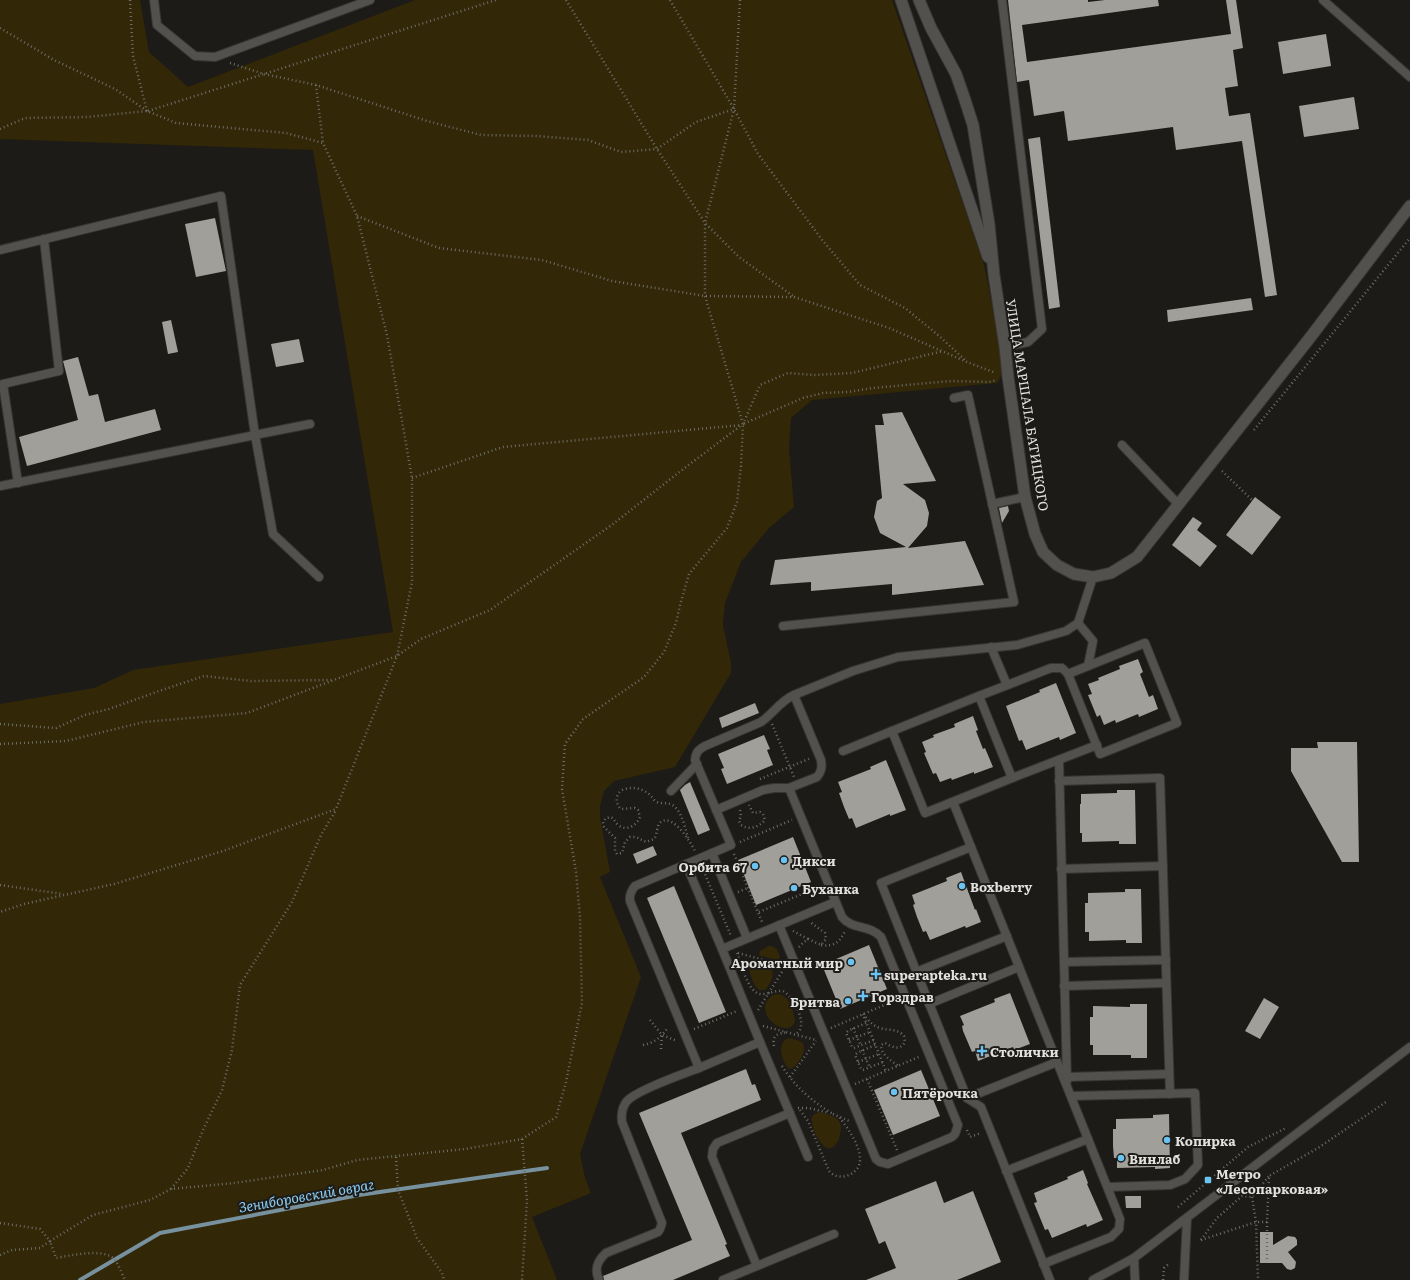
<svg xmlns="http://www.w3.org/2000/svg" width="1410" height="1280" viewBox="0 0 1410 1280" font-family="Literata,serif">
	<rect width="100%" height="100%" fill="#1d1b17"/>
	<g fill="#322707">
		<path d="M0,0H140L149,52L188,87L415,0H892L984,265L1005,369L997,383L812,400L791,418L789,449L794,507L769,528L741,562L725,603L723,625L731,663V673L675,767L614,781L604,791L600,806V817L610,872L600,877L641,977L580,1154L585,1178L591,1193L532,1217L557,1280H0V704L94,688L133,670L393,632L313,150L0,139Z"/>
		<path d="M768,946H772L777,949L780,957L778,960L761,956L759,954L760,951Z"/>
		<path d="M753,960L769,964C776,972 772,982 765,990H759C753,985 749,973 749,965Z"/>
		<path d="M778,994C790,996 793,1010 795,1021C789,1039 757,1019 767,1001C770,996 773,995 778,994Z"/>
		<path d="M790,1038L802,1042C808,1050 799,1064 791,1069L788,1068C781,1059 776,1041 790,1038Z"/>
		<path d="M819,1112C834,1115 846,1120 839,1137L840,1138C837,1142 835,1147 831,1148C822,1151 812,1129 812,1121C811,1118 812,1118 813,1115Z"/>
	</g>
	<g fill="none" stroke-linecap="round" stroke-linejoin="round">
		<path stroke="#77919f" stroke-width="4" d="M80,1280L160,1233L359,1195L547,1168"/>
	</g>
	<g fill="#a19f9a">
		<path d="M1008,0H1088V2L1105,0H1158L1159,6L1022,25L1027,62L1231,34L1226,0H1236L1243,48L1233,50L1238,86L1225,88L1229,116L1250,113L1277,295L1265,297L1242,141L1176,150L1173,127L1068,141L1064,111L1034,116L1029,80L1017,82Z"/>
		<path d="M1326,34L1331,66L1283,74L1278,42Z"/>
		<path d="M1354,97L1359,129L1304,137L1299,106Z"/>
		<path d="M1040,137L1060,307L1049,309L1028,139Z"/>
		<path d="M215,218L226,271L196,277L185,224Z"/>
		<path d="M1251,298L1253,310L1168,322L1167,310Z"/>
		<path d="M171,320L178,352L168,354L162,322Z"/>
		<path d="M299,339L304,362L276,367L271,344Z"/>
		<path d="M78,357L89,396L98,394L105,422L155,409L161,430L27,466L19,437L78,420L63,361Z"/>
		<path d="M902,412L936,481L903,484L925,500L929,513L927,526L908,548L965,541L984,585L892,595V584L811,591V582L770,585L775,560L906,547L880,533L874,517L877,501L882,498L875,425H884L882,414Z"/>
		<path d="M1255,497L1281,517L1252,555L1226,535Z"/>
		<path d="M1008,506L1009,511L1002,523L999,508Z"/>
		<path d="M1193,517L1202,523L1197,530L1217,546L1200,567L1172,545Z"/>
		<path d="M1138,659L1143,672L1140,674L1149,697L1153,695L1158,709L1139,717L1138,714L1116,723L1115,720L1104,725L1100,715L1097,717L1088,695L1092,694L1088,684L1099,680L1098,678L1120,669L1119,666Z"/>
		<path d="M1056,683L1076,733L1060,740L1059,737L1026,750L1022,740L1019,741L1006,706L1040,692L1039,690Z"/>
		<path d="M755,703L759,713L722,728L719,718Z"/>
		<path d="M973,716L978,730L976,731L983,749L985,748L993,767L974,774V772L952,780L951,778L940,782L936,773L933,774L924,753L926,752L922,742L934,737L933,735L955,727L954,724Z"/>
		<path d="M764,735L770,749L767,750L773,765L727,784L721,769L724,768L718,754Z"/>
		<path d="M1317,742H1357L1359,862H1342L1291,771V748H1318Z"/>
		<path d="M886,760L906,810L890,816V814L856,828L852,818L849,819L844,807L839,793L842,792L838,782L871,769L870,767Z"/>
		<path d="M690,782L710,830L698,835L680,790L685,785Z"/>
		<path d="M1117,790H1135L1136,844H1119V841L1082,842V833H1080V804H1081V794L1117,793Z"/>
		<path d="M793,837L811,882L756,905L738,860Z"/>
		<path d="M653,846L657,855L637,864L633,854Z"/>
		<path d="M961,872L975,910L976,909L981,922L966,928L965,926L930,940L926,931L923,932L917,917L913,905L915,904L912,895L947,881L946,878Z"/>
		<path d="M674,886L726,1012L699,1023L647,898Z"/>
		<path d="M1125,889H1141L1142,943H1126V940L1089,941V932H1085V903H1088V893L1125,892Z"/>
		<path d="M869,945L887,989L840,1009L822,965Z"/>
		<path d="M1010,993L1030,1044L1014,1050L1013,1047L978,1061L975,1051L972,1052L963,1031L962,1026L964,1025L960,1016L995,1002L994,999Z"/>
		<path d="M1264,998L1279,1007L1260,1039L1245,1031Z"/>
		<path d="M1130,1004H1147V1058H1131V1055H1093V1045H1090V1017H1093V1006L1130,1007Z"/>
		<path d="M746,1069L752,1085L755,1084L761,1100L681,1133L727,1244L725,1245L730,1256L673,1280H604L603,1276L692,1240L639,1113Z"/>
		<path d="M921,1070L940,1116L893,1135L874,1090Z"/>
		<path d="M1169,1114L1170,1168L1155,1169V1167L1117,1168V1158H1114L1113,1146V1129H1116V1119L1153,1118V1115Z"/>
		<path d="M1083,1170L1088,1183L1087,1184L1103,1220L1087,1227L1086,1224L1052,1238L1048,1229L1045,1230L1034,1203L1037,1202L1034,1193L1068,1179L1067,1177Z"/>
		<path d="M936,1181L944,1203L973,1191L1001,1262L957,1280H866L896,1268L885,1241L879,1244L865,1209Z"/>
		<path d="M1125,1196H1141V1208H1126Z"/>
		<path d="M1260,1232H1273V1245L1288,1236L1295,1237L1297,1240V1245L1288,1252L1296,1262L1295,1268L1291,1270L1287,1269L1282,1263H1260Z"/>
	</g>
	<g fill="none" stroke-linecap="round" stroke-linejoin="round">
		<g stroke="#373634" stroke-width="10">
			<g id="service">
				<path d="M154,0L157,25L195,56L215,57L370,0"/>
				<path d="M1002,0L1042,329L1028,342L1005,347"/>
				<path d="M1323,0L1410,77"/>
				<path d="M0,250L221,196L255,435L273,534L319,577"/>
				<path d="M1122,445L1178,504"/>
				<path d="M18,483L3,384L59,371L44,239"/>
				<path d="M0,486L310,424"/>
				<path d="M992,504L1025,497"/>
				<path d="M1078,623L1093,641L1088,666"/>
				<path d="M783,626L1014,602L968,395L954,398"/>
				<path d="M1145,643L1177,723L1100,754L1068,674Z"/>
				<path d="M991,647L1007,685"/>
				<path d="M1068,674L1062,668H1051L979,696L1012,778L1097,745"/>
				<path d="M794,695C780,701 773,714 761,722L705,746C698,750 696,752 695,760L731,845L635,886C631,891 629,895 630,901L699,1068L760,1042L808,1157"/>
				<path d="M979,696L892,731L925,813L1012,778"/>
				<path d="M843,751L892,731"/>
				<path d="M1059,760L1067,1081"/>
				<path d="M1059,781L1160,778L1170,1094"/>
				<path d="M671,791L697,764"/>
				<path d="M953,802L1120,1219L1119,1229L1111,1237L1043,1264"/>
				<path d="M716,810L763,790L774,788H789"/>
				<path d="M971,847L881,883L967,1098L981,1107L1050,1280"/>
				<path d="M712,853L747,938"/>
				<path d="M686,864L722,949"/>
				<path d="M1061,869L1163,866"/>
				<path d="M779,925L876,1159L880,1162L888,1164L952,1137L955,1134L958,1125L881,937C869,924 852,930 842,917L789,788L817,777C822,771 822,767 821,760L794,695L853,671L898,657L1017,645L1066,631L1078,623L1093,577"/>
				<path d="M1064,962L1166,960"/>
				<path d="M916,972L1007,936"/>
				<path d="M1064,986L1166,983"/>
				<path d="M929,1004L1019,967"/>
				<path d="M760,1042L722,949L835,902"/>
				<path d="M1067,1077L1169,1074"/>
				<path d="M1071,1096L1195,1093L1198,1165L1185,1179L1170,1185L1108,1187"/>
				<path d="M967,1098L1057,1062"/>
				<path d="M1006,1171L1088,1139"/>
				<path d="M1134,1258L1135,1280"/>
				<path d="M757,1266L834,1234"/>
				<path d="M599,1280C594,1269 597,1261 606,1253L658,1232L660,1229L662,1223L622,1122C621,1114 622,1107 627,1101C637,1090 683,1074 699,1068"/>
				<path d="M723,1280L757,1266L712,1157L713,1149L717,1143L790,1113"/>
				<path d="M1093,1280L1134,1258L1410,1047"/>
				<path d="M1184,1280L1187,1218"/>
			</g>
		</g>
		<g stroke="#373634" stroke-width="13">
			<g id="minor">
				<path d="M901,0L988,257"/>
				<path d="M919,0L931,28L956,74L964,97L973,125L989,224L994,275L1005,347L1008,377L1025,497L1035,534L1043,552L1057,565L1074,574L1093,577L1111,573L1137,557L1309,339L1410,206"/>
			</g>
		</g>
		<g stroke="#6e6d69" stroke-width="2.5" stroke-dasharray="1 3" stroke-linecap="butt">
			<path d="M130,0L133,56L147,111"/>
			<path d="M566,0L657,149L705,223L739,257L793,296"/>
			<path d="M670,0L734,109L758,154L823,241L860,285L905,308L938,335L965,360"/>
			<path d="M740,0L734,109L705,223V296L743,424"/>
			<path d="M0,28L54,60L115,89L147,111"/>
			<path d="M230,63L264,74L316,85L427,121L481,135L536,136L588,140L621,152L657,149L696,122L734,109"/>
			<path d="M316,85L323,143"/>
			<path d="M148,111L496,0"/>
			<path d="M0,129L25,118L87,117L147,111L176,123L286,133L323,143L357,216L387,335L412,478V582L397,656L336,809L223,851L114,884L24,904L0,912"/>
			<path d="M357,216L439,248L542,260L612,281L705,296L794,297L889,328L967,362L996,373"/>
			<path d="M1254,430L1410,238"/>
			<path d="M1222,471L1252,500"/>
			<path d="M412,478L503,447L742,425"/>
			<path d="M0,724L56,728L85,715L109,709L162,690L204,676L251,681L331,680"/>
			<path d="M772,724L794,777"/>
			<path d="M0,744L66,741L144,722L247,713L397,656L421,639L490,610L613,524L682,470L743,424L760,385L788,373L814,375L852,373L943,351"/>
			<path d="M760,779L811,758"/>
			<path d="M740,810L741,816L739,821L741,825C749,830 758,828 765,820L763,814L760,812L753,813L749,805"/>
			<path d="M688,838C685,828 683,815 675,807C669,801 664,805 657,802C654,801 653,798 651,796C644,789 634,786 625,789C621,790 618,793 617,797C616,802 618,806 621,809L635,808L638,810L640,817C637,825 627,832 618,825C615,822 614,819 611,817L606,818L603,822L604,827L615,838V851L617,854L622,853L625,842L630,837H636L646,842L654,839C658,834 656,825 661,822C673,813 691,843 695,851"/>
			<path d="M740,842L792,820"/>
			<path d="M734,854L762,922"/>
			<path d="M702,867L731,936"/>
			<path d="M0,885L63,894"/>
			<path d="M738,892L748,888"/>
			<path d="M759,912L819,887"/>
			<path d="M793,931L808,939"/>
			<path d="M821,945C834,947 840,942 845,931"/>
			<path d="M799,947L802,944L808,939L821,945L826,939L825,933L810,922"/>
			<path d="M737,953C741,964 748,992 760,994C768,995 775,990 783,991C792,996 803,1016 801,1026C801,1030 798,1032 796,1034"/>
			<path d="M738,953L786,966"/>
			<path d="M758,1010L785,967"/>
			<path d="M863,1014C868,1020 873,1026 880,1028C889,1031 897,1028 904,1036L905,1042C900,1051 892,1047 885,1043L881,1045C881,1055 891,1060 898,1066"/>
			<path d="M864,1017L886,1071"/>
			<path d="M650,1020L662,1035L677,1041"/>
			<path d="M866,1023L848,1031L846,1033L852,1047L854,1048L874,1040"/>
			<path d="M763,1026L816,1040"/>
			<path d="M831,1028L896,1000"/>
			<path d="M853,1028L861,1046"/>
			<path d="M694,1029L737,1011"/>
			<path d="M849,1040L870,1032"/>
			<path d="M643,1045C654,1043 662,1037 668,1027"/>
			<path d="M875,1045L857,1053L855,1055L861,1069L863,1070L883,1062"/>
			<path d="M774,1046C772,1034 778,1034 788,1032"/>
			<path d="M661,1049L662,1035"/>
			<path d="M862,1050L870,1068"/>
			<path d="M858,1062L879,1054"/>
			<path d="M782,1066C795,1087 813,1102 833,1114"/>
			<path d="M790,1077L816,1041"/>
			<path d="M867,1079L897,1150"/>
			<path d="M855,1084L921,1056"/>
			<path d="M798,1108H809L829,1113"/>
			<path d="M800,1110L808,1121L829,1171C839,1183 861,1174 860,1159C860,1145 847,1127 839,1117"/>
			<path d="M833,1114L849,1121"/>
			<path d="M967,1130L970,1137L981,1133"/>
			<path d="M522,1139L527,1200L522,1280"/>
			<path d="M396,1157L398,1190L417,1238L442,1273L444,1280"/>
			<path d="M171,1189L188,1168L203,1130L222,1090L232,1050L240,985L292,902L321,835L336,810"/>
			<path d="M1252,1197L1256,1222L1258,1280"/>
			<path d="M1178,1207L1248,1147L1286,1128"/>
			<path d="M1267,1222V1260"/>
			<path d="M0,1223L40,1229L50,1241L93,1215L150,1200L171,1189L234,1183L323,1170L357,1160L465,1149L522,1139L556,1117L566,1082L582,1003L580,917L576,872L562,789L565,744L583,719L644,677L664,652L676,623L680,605L689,574L727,528L737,502L741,466L743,424L803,398L823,393L848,392L873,388L928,383L952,381L989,382L997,380"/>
			<path d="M1201,1240L1256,1222H1267L1269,1176L1318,1148L1386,1102"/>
			<path d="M1201,1240L1217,1218L1242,1196L1252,1197L1269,1176"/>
			<path d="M0,1255L12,1250L40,1248L50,1241L56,1258C69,1256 105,1247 115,1260C119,1265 122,1274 125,1280"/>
			<path d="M1163,1280L1164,1268L1170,1263"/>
		</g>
		<use href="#service" stroke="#53514d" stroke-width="8"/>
		<use href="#minor" stroke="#53514d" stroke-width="11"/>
	</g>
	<g fill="#6bc3f2" stroke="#1d1b17" stroke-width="1.5">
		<circle cx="784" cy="860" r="4"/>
		<circle cx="755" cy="866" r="4"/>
		<circle cx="962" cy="886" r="4"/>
		<circle cx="794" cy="888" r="4"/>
		<circle cx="851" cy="962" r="4"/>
		<path d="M874 968h4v4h4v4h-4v4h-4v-4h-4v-4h4z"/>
		<path d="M861 990h4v4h4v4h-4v4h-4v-4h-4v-4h4z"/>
		<circle cx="848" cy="1001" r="4"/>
		<path d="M980 1045h4v4h4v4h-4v4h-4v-4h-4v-4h4z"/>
		<circle cx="894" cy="1092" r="4"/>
		<circle cx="1167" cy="1140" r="4"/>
		<circle cx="1121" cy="1158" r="4"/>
		<rect x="1204" y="1176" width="8" height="8" rx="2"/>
	</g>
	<g text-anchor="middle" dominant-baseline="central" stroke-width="4" stroke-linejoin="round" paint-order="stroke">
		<g font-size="13" fill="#e3e2df" stroke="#1d1b17">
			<text transform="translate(1028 405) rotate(81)">УЛИЦА МАРШАЛА БАТИЦКОГО</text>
		</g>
		<g font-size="13" font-weight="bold" fill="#e3e2df" stroke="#1d1b17" text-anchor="start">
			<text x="792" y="860">Дикси</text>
			<text x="747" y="866" text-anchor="end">Орбита 67</text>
			<text x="970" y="886">Boxberry</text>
			<text x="802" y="888">Буханка</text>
			<text x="843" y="962" text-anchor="end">Ароматный мир</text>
			<text x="884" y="974">superapteka.ru</text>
			<text x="871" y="996">Горздрав</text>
			<text x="840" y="1001" text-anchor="end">Бритва</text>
			<text x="990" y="1051">Столички</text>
			<text x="902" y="1092">Пятёрочка</text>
			<text x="1175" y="1140">Копирка</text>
			<text x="1129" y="1158">Винлаб</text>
			<text x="1216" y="1173">Метро<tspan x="1216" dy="15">«Лесопарковая»</tspan></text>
		</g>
		<g font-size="14" font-style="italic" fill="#8bcbf0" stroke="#1d1b17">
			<text transform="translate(306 1195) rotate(-10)">Зениборовский овраг</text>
		</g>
	</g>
</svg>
